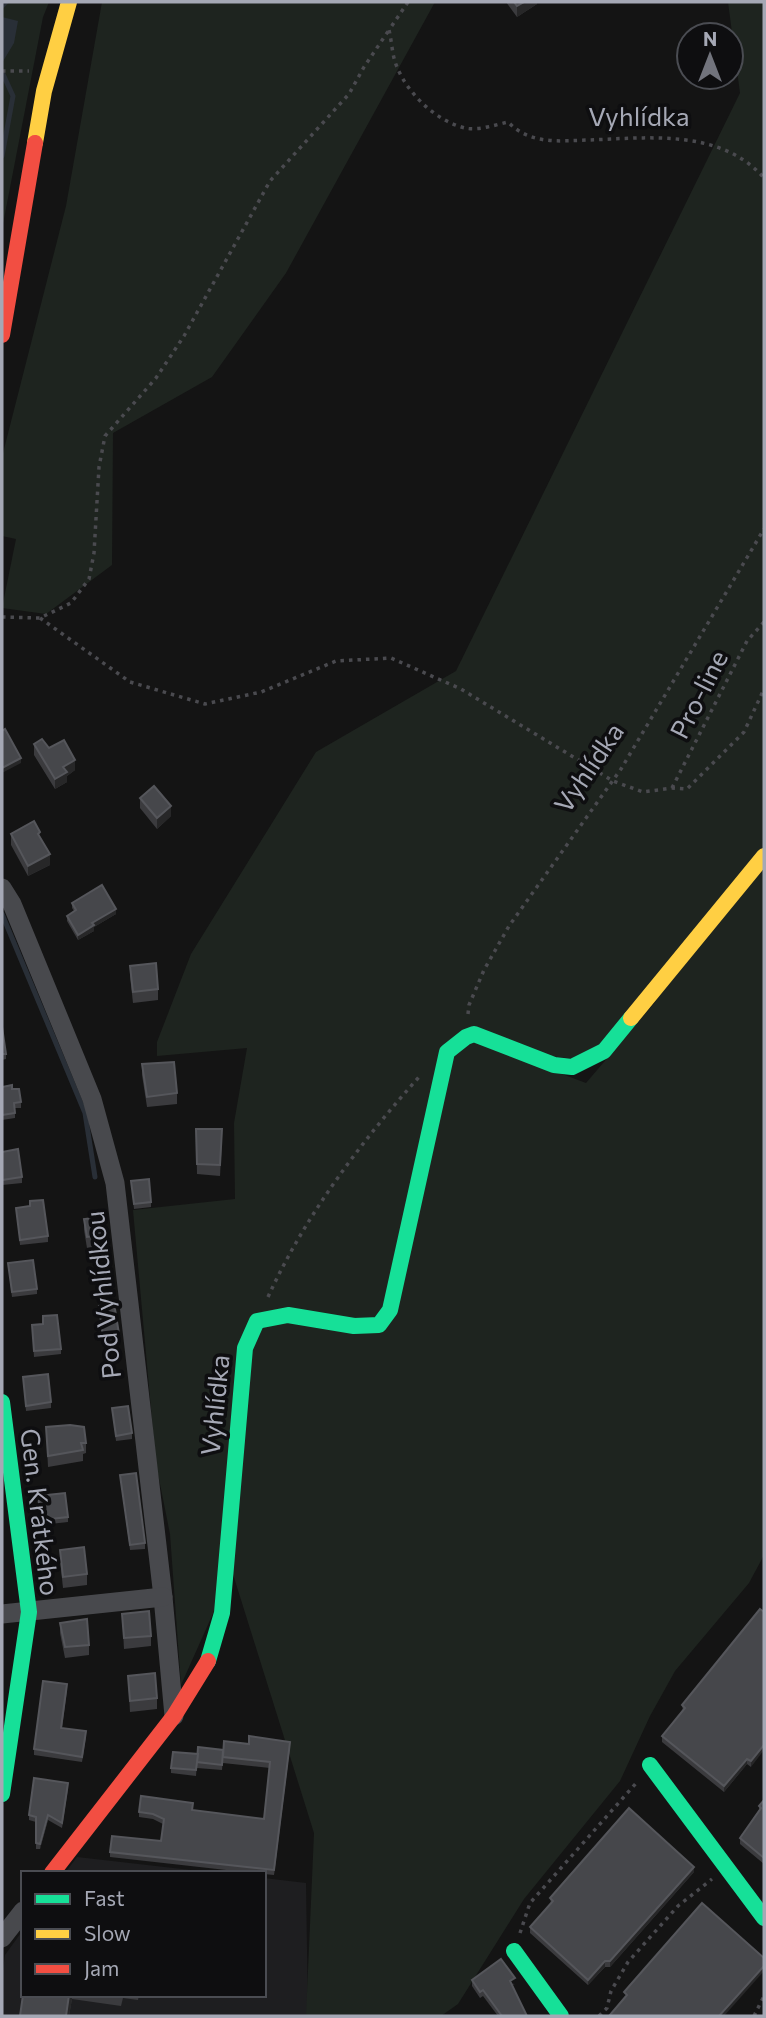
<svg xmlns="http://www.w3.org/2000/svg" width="766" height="2018" viewBox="0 0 766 2018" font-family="Commissioner,sans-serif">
	<rect width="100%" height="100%" fill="#141414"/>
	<g fill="#1e1e20">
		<path d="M77,1857L217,1873H65Z"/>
		<path d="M264,1878L306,1883L308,2016H2V1977L5,1955L23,1930V1995H264Z"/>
	</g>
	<g fill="#1e241f" fill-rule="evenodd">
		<path d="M2,2H49L43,17L2,229Z"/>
		<path d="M102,2H435L286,273L212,377L113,433L112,565L46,614L2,608L16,539L2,536V457L66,206Z"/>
		<path d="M728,2H764V1555L749,1583L675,1671L650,1716L620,1781L524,1899L458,2004L441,2016H306L314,1833L232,1571L181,1685L170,1534L156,1464L133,1210L235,1199L234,1123L247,1048L157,1056V1042L191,954L316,752L456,671L740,93ZM657,1000L586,1083L501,1051L586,1060Z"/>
	</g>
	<path fill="#292f37" d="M2,17L18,21L14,43L2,63Z"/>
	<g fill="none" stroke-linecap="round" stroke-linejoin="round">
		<g stroke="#292f37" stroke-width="5">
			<path d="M2,6L6,2"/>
			<path d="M2,72L13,96L2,156"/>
			<path d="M2,914L85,1113L95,1177"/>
		</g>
		<g stroke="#4a4a4f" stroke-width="3.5" stroke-dasharray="3.5 5" stroke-linecap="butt">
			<path d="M408,2L389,30C392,42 392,56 397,67C408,94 436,121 465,128C477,131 495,125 508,122C531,145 558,141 588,140C648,138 720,128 764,178"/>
			<path d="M2,71H29"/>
			<path d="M2,617L40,618L71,603L89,579L94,553L99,467L105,436L156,378L184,336L270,181L349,94L364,67L389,30"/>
			<path d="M40,618L130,682L205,704L261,692L336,661L391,658L461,689L613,781L643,792L672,788L687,789L744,732L764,689"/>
			<path d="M672,788L747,641L764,622"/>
			<path d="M468,1014L469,1005L484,970L509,926L621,769L764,529"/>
			<path d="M268,1297C305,1216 360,1143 419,1077"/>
			<path d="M520,1933L530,1903L638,1781"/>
			<path d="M599,2016L607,2008L611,1991L628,1962L678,1906L712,1879"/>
			<path d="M754,2016L764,1996"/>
		</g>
		<g stroke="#48494d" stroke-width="19">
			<path d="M2,888L12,904L92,1099L115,1183L163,1597L174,1716"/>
			<path d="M2,1614L163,1597"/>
			<path d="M2,1938L23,1911"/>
		</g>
		<g stroke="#16e098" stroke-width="16">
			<path d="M2,1402L29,1612L2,1794"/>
			<path d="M208,1661L222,1613L245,1348L257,1321L288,1315L354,1326L379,1325L390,1310L447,1052L466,1037L474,1034L554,1065L572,1067L604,1051L631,1018"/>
			<path d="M650,1765L764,1918"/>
			<path d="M514,1951L561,2016"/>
		</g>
		<g stroke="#ffcf43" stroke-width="16">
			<path d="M35,143L44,91L69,2"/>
			<path d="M631,1018L764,856"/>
		</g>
		<g stroke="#f24e42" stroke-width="16">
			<path d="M2,335L35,143"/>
			<path d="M52,1873L174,1716L208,1661"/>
		</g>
	</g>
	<g fill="#3b3b3e">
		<path d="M506,2H537V4L517,17Z"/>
		<path d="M34,744L49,748L75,770L67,776V782L55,789L34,755Z"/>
		<path d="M140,798L171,816L157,829L140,808Z"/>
		<path d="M11,834L40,837L50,865L28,876L11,845Z"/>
		<path d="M72,903L116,914L94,927V931L78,940L67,921V916L74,911L72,908Z"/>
		<path d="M130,966L158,989V1000L133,1003L130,976Z"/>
		<path d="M2,1027L6,1054V1059L2,1060Z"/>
		<path d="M142,1064L177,1093V1104L147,1107L142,1075Z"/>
		<path d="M2,1087L12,1089L21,1102V1108H15V1118L2,1120Z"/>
		<path d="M196,1129L222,1140L220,1176L197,1174Z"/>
		<path d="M2,1152L22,1177V1183L2,1185Z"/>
		<path d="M131,1181L151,1202V1207L134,1209Z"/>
		<path d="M16,1208L48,1236V1242L20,1245Z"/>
		<path d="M84,1219L104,1235V1246L87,1248L84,1230Z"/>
		<path d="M8,1263L37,1289V1294L12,1297Z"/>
		<path d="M99,1306L119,1334V1340L103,1342Z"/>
		<path d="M32,1325L61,1349V1354L34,1357Z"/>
		<path d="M23,1377L51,1402V1408L26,1411Z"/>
		<path d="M112,1408L132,1433V1439L116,1441Z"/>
		<path d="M46,1427L86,1443V1453L83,1454V1461L48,1467Z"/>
		<path d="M120,1475L145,1543V1549L130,1550Z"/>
		<path d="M38,1496L68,1517V1522L41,1525Z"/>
		<path d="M60,1550L87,1574V1585L63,1588L60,1560Z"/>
		<path d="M760,1609L751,1767L747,1764L724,1792L662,1742V1736L683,1711L682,1705Z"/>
		<path d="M122,1614L151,1636V1646L124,1649Z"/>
		<path d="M60,1623L89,1645V1655L65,1658L60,1633Z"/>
		<path d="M128,1676L157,1698V1709L130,1712Z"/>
		<path d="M67,1690L62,1728L86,1737L82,1762L34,1755V1749Z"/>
		<path d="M290,1747L274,1875L264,1874V1873H253L110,1857V1852L161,1841L163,1824L153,1819L139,1817V1812L193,1810L264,1819L270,1768L223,1763V1758L222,1770L197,1768V1762L196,1776L171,1773V1768L198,1754L223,1750Z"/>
		<path d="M68,1789L62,1828L48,1820L40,1849H36V1822L29,1820V1815Z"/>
		<path d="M764,1800V1864L740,1844V1838L759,1810V1806Z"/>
		<path d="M694,1872L610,1967H605L588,1985L530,1933V1927L551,1903L550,1898Z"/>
		<path d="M472,1980L515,1984L512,1985L527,2016H498L483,1996L480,1998L472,1986Z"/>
		<path d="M23,1995H139L138,2000L123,1998L121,2006L72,1999L69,2016H20Z"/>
	</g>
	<g fill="#272728">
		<path d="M524,2H537V4L517,17V6Z"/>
		<path d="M21,758V763L2,773V768Z"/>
		<path d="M75,760V770L67,776V782L55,789V779L63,767Z"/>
		<path d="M171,806V816L157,829V818Z"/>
		<path d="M50,854V865L28,876V866Z"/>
		<path d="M116,909V914L94,927V931L78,940V935L92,923Z"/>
		<path d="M290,1742V1747L274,1875V1870Z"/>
		<path d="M764,1745V1750L751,1767V1761Z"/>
		<path d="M747,1759V1764L724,1792V1786Z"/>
		<path d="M48,1815V1820L40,1849V1844Z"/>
		<path d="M694,1867V1872L610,1967V1961Z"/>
		<path d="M605,1961V1967L588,1985V1980Z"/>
		<path d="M764,1966V1971L724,2016H719Z"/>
		<path d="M69,1995H72V1999L69,2016H66Z"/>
	</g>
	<g fill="#46474b" stroke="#55565b" stroke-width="2">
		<path d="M514,2H524L517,6Z"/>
		<path d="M5,729L21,758L2,768V731Z"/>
		<path d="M42,739L49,748L64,740L75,760L63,767L67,772L55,779L34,744Z"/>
		<path d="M154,786L171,806L157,818L140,798Z"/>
		<path d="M34,821L40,832L38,834L50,854L28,866L11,834Z"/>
		<path d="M102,885L116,909L92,923L94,925L78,935L67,916L76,910L72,903Z"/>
		<path d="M156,963L158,989L133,992L130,966Z"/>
		<path d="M2,1027L6,1054H2Z"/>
		<path d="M174,1062L177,1093L147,1097L142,1064Z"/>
		<path d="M12,1085V1089H19L21,1102L14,1103L15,1113L2,1115V1087Z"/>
		<path d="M196,1129H222L220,1165L197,1164Z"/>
		<path d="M18,1149L22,1177L2,1180V1152Z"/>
		<path d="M149,1179L151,1202L134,1204L131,1181Z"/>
		<path d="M43,1200L48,1236L20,1240L16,1208L30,1206V1201Z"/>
		<path d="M101,1217L104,1235L87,1237L84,1219Z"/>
		<path d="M33,1260L37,1289L12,1292L8,1263Z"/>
		<path d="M114,1303L119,1334L103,1337L99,1306Z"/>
		<path d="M57,1315L61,1349L34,1351L32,1325L43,1324V1316Z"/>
		<path d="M48,1374L51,1402L26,1406L23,1377Z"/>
		<path d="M128,1406L132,1433L116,1436L112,1408Z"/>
		<path d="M70,1425L84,1427L86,1443H81L83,1450L48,1456L46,1427Z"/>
		<path d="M136,1473L145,1543L130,1545L120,1475Z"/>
		<path d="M65,1493L68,1517L41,1520L38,1496Z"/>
		<path d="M84,1547L87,1574L63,1577L60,1550Z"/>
		<path d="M760,1609L764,1612V1745L751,1761L747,1759L724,1786L662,1736L685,1708L682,1705Z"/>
		<path d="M149,1611L151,1636L124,1638L122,1614Z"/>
		<path d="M87,1619L89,1645L65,1647L60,1623Z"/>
		<path d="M155,1673L157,1698L130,1701L128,1676Z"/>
		<path d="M43,1681L67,1684L61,1728L86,1731L82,1757L34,1749Z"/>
		<path d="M249,1736L290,1742L274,1870L110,1852L112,1836L161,1841L164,1819L153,1814L139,1812L141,1796L193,1803L192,1810L264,1819L270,1762L223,1757L224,1741L249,1744Z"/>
		<path d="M198,1747L223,1750L222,1765L197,1762Z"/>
		<path d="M173,1752L198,1754L196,1770L171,1768Z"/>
		<path d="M34,1778L68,1783L62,1823L48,1815L40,1844L36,1843V1817L29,1815Z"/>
		<path d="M764,1800V1858L740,1838L761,1808L759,1806Z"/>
		<path d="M629,1808L694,1867L610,1961H605L588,1980L530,1927L553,1901L550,1898Z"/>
		<path d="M702,1903L764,1958V1966L719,2016H609L627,1995L624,1992Z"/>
		<path d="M501,1959L515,1978L510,1981L527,2016H502L483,1990L480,1992L472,1980Z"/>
		<path d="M23,1995H69L66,2016H20Z"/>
	</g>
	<g text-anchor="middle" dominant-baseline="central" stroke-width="7" stroke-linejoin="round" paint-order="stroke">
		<g font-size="26" fill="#a5a8b5" stroke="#0e0e10">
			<text x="639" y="115">Vyhlídka</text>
			<text transform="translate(698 694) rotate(-63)">Pro-line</text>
			<text transform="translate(588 767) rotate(-56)">Vyhlídka</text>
			<text transform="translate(102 1295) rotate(-96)">Pod Vyhlídkou</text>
			<text transform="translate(214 1405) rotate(-84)">Vyhlídka</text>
			<text transform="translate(41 1512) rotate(83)">Gen. Krátkého</text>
		</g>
	</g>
	<rect width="766" height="2018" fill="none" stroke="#a5a8b5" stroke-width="7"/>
	<rect x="21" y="1871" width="245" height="126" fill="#0e0e10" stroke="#4a4c52" stroke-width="2"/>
	<rect x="35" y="1894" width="35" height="10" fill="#16e098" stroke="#4a4c52" stroke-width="2"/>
	<text x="84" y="1906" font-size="21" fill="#a5a8b5">Fast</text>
	<rect x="35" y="1929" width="35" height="10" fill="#ffcf43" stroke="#4a4c52" stroke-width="2"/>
	<text x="84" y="1941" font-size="21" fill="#a5a8b5">Slow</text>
	<rect x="35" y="1964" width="35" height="10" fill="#f24e42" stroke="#4a4c52" stroke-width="2"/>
	<text x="84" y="1976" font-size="21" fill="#a5a8b5">Jam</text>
	<g transform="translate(710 56)"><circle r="33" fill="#0e0e10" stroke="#4a4c52" stroke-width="2"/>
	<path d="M0-5L12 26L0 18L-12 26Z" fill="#72747d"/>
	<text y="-10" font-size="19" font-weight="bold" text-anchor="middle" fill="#a5a8b5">N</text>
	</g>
</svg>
